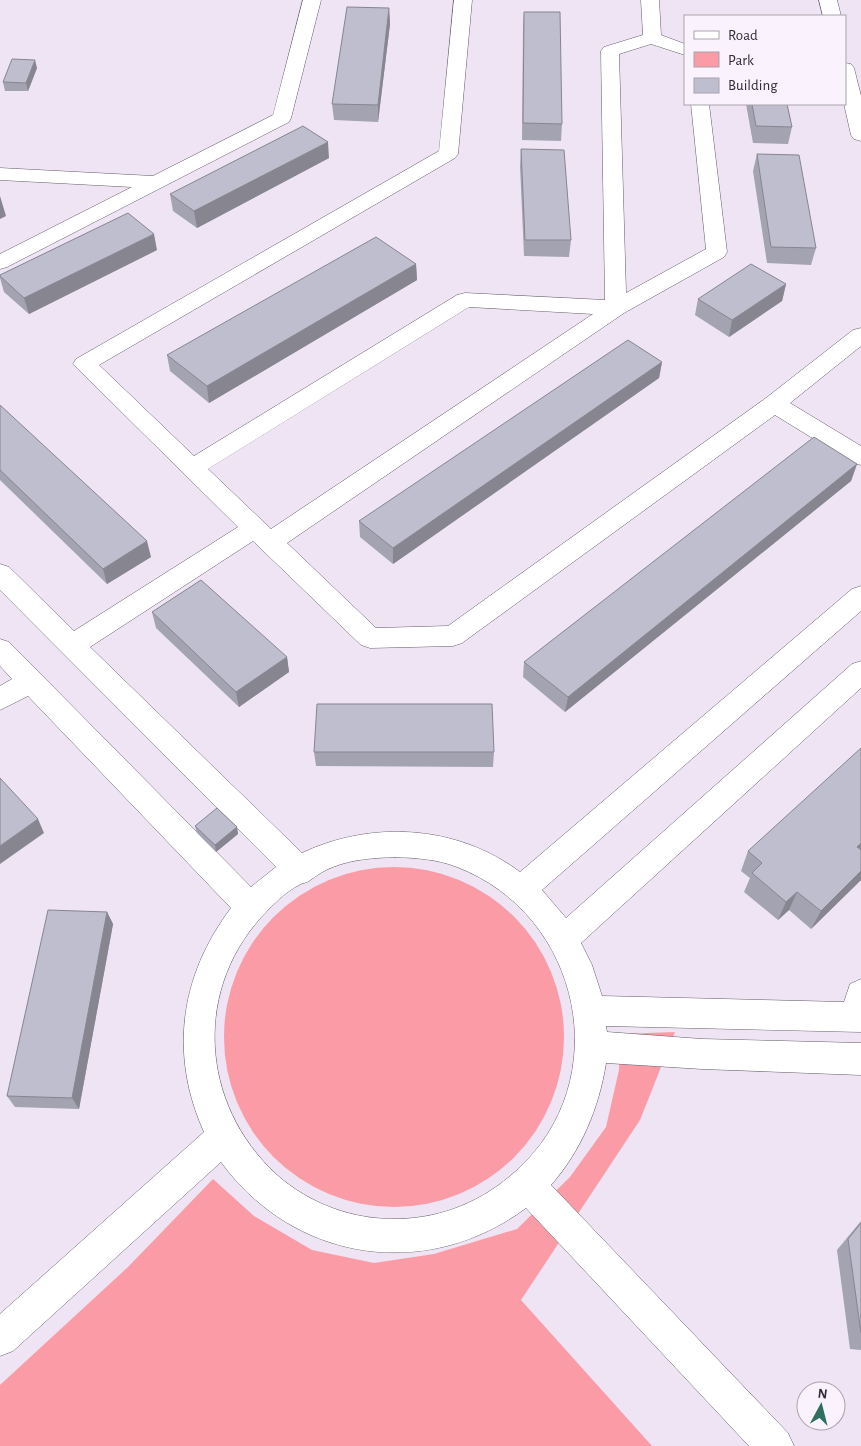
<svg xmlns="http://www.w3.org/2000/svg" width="861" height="1446" viewBox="0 0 861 1446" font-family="'Alegreya Sans',sans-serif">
	<rect width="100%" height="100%" fill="#eee4f3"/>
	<g fill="#fb9ba6">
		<circle cx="394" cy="1037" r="170"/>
		<path d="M675,1032L640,1120L521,1300L652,1446H0V1385L128,1267L213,1179L254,1216L312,1250L374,1263L434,1254L517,1229L570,1177L606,1127L619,1070L620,1034Z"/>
	</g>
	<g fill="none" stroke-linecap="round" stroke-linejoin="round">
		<g stroke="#645c68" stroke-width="1">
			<g id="minor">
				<path d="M303,0H321L291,118L289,122L7,267L0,269V254L132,187L0,180V168L153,176L273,115Z"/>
				<path d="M454,0H472L458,154L455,158L99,365L194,456L457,295L465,293L605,300L601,51L604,47L643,35L641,0H659L661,35L685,44V55L651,44L619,54L626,293L706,249L691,104H709L727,252L724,257L624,313L287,543L376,628L448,626L766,398L853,330L861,328V346L790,403L861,446V465L853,463L775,415L462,643L453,646L370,648L361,645L253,541L90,647L302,853C372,820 457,825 520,872L852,589L861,586V611L542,890L566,918L852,664L861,661V688L581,943L592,965L602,996L844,1002L850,984L861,979V1032L606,1026L607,1032L702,1039L861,1043V1075L702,1069L606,1063C599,1108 581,1151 551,1185L788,1433L794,1446H749L526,1208C426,1282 294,1262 221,1162L13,1351L0,1356V1314L204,1132C169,1054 180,976 231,908L28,696L0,710V686L12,679L0,666V639L9,642L251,887L276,867L0,590V564L9,567L74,631L238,527L73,364L76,359L439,151ZM469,307L593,314L271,529L208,469ZM395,857C416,858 437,859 457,867C582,915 617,1081 516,1171C483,1201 443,1218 398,1219C353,1220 310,1204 277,1175C199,1104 192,986 268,910C277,901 287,891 299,885C302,883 306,883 309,881C316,876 324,870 333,867C353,859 374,858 395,857Z"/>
				<path d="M819,0H837L841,16H823Z"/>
				<path d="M845,63L851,64L854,68L861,96V141L854,139L851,135L844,104Z"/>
			</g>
		</g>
		<use href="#minor" fill="#fff" fill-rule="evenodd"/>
	</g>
	<g fill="#a4a3b1">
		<path d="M389,8L390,24L378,122L334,120L332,104Z"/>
		<path d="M524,12L562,124L561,141L522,140L523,28Z"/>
		<path d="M37,68L28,91H5L3,82Z"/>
		<path d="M746,104H787L792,127L788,144L753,143Z"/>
		<path d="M521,149L571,240L569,257L524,256L520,166Z"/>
		<path d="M757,154L816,248L811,265L767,263L753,171Z"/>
		<path d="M329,158L197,228L173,211L170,194Z"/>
		<path d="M157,250L29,314L4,292L0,278V275Z"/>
		<path d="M416,264L417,280L209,403L170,371L167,355Z"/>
		<path d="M786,284L782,301L729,337L695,315L698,299Z"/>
		<path d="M662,362L659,378L393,564L360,537L359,521Z"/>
		<path d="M0,405L151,557L107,584L0,480Z"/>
		<path d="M857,464L851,481L565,712L523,677L524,662Z"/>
		<path d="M152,612L287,657L289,672L239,707L156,628Z"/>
		<path d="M314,752H494L493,767L316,766Z"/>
		<path d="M195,826L237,827L238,834L216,852L197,833Z"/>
		<path d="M748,851L861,880L811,929L789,910L778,920L744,892L750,878L741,871Z"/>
		<path d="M107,912L113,924L79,1109L15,1107L7,1096Z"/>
		<path d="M861,1221V1350L850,1349L837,1250Z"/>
	</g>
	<g fill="#868590">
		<path d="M389,8L390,24L378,122V105Z"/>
		<path d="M35,60L37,68L28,91L26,83Z"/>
		<path d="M328,142L329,158L197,228L194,211Z"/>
		<path d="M0,196L6,216L0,219Z"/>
		<path d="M154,234L157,250L29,314L24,298Z"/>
		<path d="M416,264L417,280L209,403L207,386Z"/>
		<path d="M786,284L782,301L729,337L732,320Z"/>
		<path d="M662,362L659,378L393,564V548Z"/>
		<path d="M857,464L851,481L565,712L568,697Z"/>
		<path d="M147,541L151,557L107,584L103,569Z"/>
		<path d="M287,657L289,672L239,707L236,692Z"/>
		<path d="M38,819L44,833L0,864V846Z"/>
		<path d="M237,827L238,834L216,852L215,845Z"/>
		<path d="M861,843V850L857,847Z"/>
		<path d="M861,871V880L811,929L821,911Z"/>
		<path d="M797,892L789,910L778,920L786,902Z"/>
		<path d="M107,912L113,924L79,1109L72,1098Z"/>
	</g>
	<g fill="#bfbece" stroke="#868590">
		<path d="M347,7L389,8L378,105L332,104Z"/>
		<path d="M524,12H560L562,124L523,123Z"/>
		<path d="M12,59L35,60L26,83L3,82Z"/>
		<path d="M752,104H787L792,127L756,126Z"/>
		<path d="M303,126L328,142L194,211L170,194Z"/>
		<path d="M521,149L564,150L571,240H525Z"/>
		<path d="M757,154L799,155L816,248L771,247Z"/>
		<path d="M128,213L154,234L24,298L0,276V275Z"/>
		<path d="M376,237L416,264L207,386L167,355Z"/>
		<path d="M751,264L786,284L732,320L698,299Z"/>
		<path d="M628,340L662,362L393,548L359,521Z"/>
		<path d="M0,405L147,541L103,569L0,470Z"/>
		<path d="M814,437L857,464L568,697L524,662Z"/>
		<path d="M201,580L287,657L236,692L152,612Z"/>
		<path d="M317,704H492L494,752H314Z"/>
		<path d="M861,748V843L857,847L861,850V871L821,911L797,892L786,902L752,873L762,863L748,851Z"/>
		<path d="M0,778L38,819L0,846Z"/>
		<path d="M217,808L237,827L215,845L195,826Z"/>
		<path d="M48,910L107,912L72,1098L7,1096Z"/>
		<path d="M861,1223V1333L848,1239Z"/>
	</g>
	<rect x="684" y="15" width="162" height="90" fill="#faf3fe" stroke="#a9a3ac"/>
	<rect x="694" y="31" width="25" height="8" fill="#ffffff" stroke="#a9a3ac"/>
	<text x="728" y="40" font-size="15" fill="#302c31">Road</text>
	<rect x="694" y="52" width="25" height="15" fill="#fb9ba6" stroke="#a9a3ac"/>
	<text x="728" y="65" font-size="15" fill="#302c31">Park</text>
	<rect x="694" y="78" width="25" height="15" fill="#bfbece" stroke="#a9a3ac"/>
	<text x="728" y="90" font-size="15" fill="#302c31">Building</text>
	<g transform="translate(821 1406) rotate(7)"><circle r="24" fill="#faf3fe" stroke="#a9a3ac"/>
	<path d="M0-4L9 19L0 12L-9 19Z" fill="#2f6f5e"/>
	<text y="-8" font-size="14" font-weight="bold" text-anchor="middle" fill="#302c31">N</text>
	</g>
</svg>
